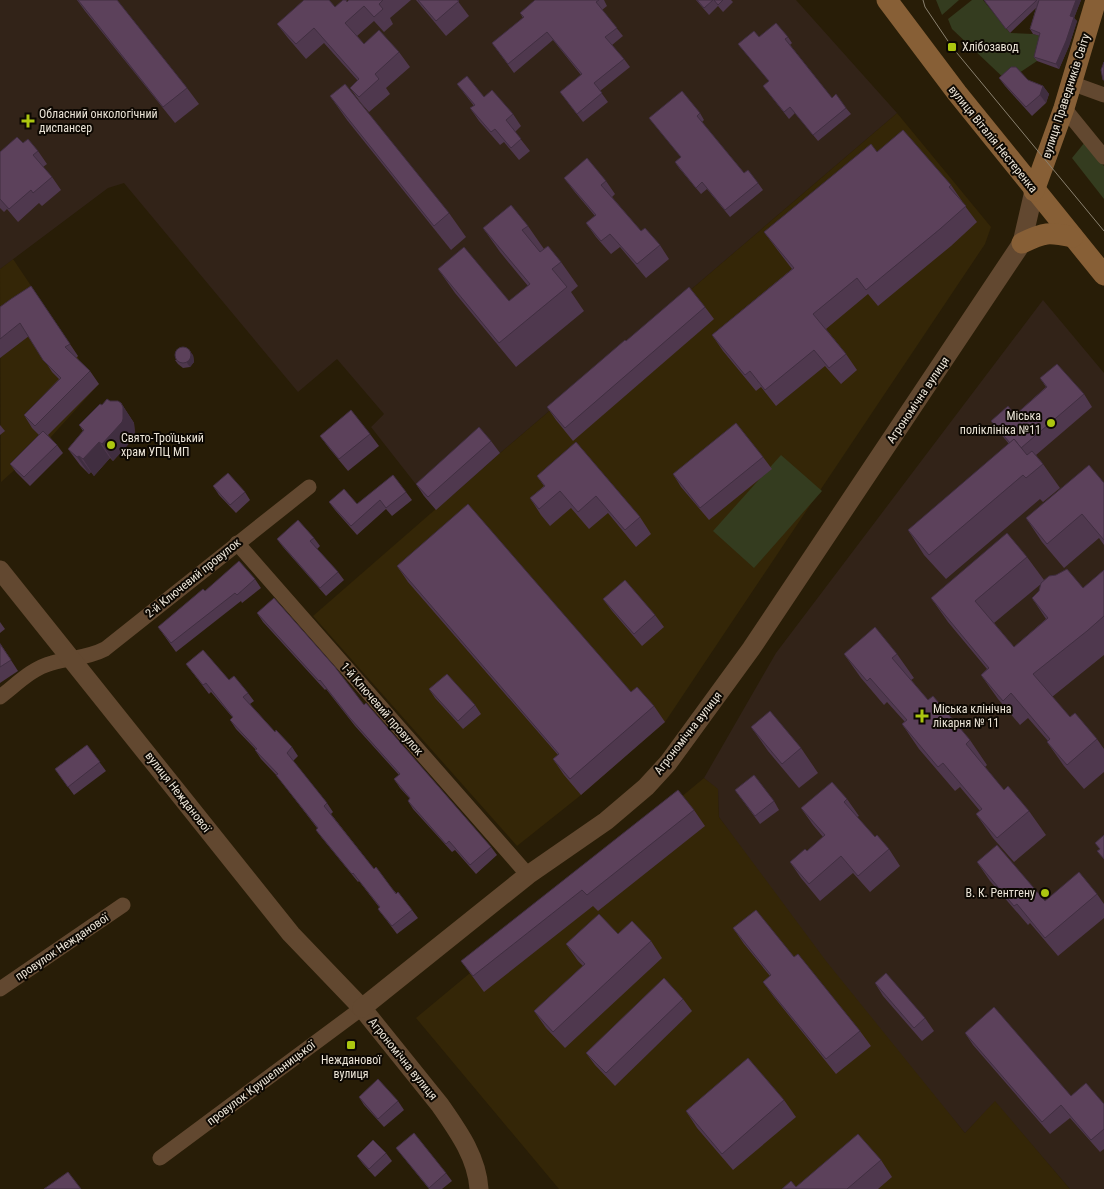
<svg xmlns="http://www.w3.org/2000/svg" width="1104" height="1189" viewBox="0 0 1104 1189" font-family="'Roboto Condensed',sans-serif">
	<rect width="100%" height="100%" fill="#281d07"/>
	<g fill="#342607">
		<path d="M897,113L991,227L985,244L665,722L581,795L517,846L313,616L500,453Z"/>
		<path d="M13,259L78,356L80,365L99,384L49,439L1,482L0,269Z"/>
		<path d="M704,778L718,788L719,817L965,1133L995,1100L1070,1189H559L416,1018Z"/>
	</g>
	<g fill="#322318">
		<path d="M0,0H796L897,113L500,453L436,510L371,427L384,414L337,359L298,392L124,183L108,188L0,269Z"/>
		<path d="M1043,300L1104,373V1189H1070L995,1101L965,1133L826,961L719,817L718,789L704,778L776,653Z"/>
	</g>
	<g fill="#343c1f">
		<path d="M936,0H959L942,15Z"/>
		<path d="M972,0H983L1010,33L1033,34L1044,37L1037,61L1019,73L1009,83L952,29L948,19Z"/>
		<path d="M1085,142L1104,166V199L1072,158Z"/>
		<path d="M781,455L822,491L754,568L713,531Z"/>
	</g>
	<g fill="none" stroke-linecap="round" stroke-linejoin="round">
		<g stroke="#624830" stroke-width="15">
			<path d="M1071,83L1104,95"/>
			<path d="M1064,108L1104,157"/>
			<path d="M237,543L528,875"/>
			<path d="M0,697C16,685 32,668 52,663C70,658 88,658 105,649L309,487"/>
			<path d="M0,989L123,905"/>
			<path d="M160,1158L362,1008"/>
		</g>
		<g stroke="#624830" stroke-width="19">
			<path d="M0,570L291,934L362,1008L440,1105C458,1131 477,1157 479,1189"/>
			<path d="M362,1008L528,875L606,821L646,787L668,763L751,649L1022,243L1034,191"/>
		</g>
		<g stroke="#875f36" stroke-width="21">
			<path d="M887,0L957,93L1104,275"/>
			<path d="M1034,191L1064,108L1096,0"/>
			<path d="M1022,243C1045,232 1048,232 1073,237"/>
		</g>
		<path stroke="#8a816f" stroke-width="1" d="M923,0L925,7L952,47L1104,231"/>
	</g>
	<g fill="#4f384e" fill-rule="evenodd">
		<path d="M77,0H117L187,88L199,104L175,123L85,11Z"/>
		<path d="M349,0H411L390,18L393,24L384,32L374,21L357,36L364,44L399,52L410,67L386,88L390,94L369,112L361,103L350,88L358,81L324,43L306,59L288,38L277,24L335,7L347,2Z"/>
		<path d="M416,0H457L469,16L446,36Z"/>
		<path d="M535,0H604L607,6L602,10L623,36L612,45L624,59L630,67L600,91L608,102L583,122L560,92L581,75L553,40L514,73L492,43L523,18L520,13Z"/>
		<path d="M696,0H731L733,2L723,12L718,6L709,15Z"/>
		<path d="M984,0H1081L1074,18L1077,21L1069,46L1059,69L1037,61L1034,57L1040,36L1033,34L1030,29L1036,8L1010,33Z"/>
		<path d="M759,37H788L792,43L790,45L832,98L846,108L851,114L818,141L795,113L789,119L763,86L769,81L738,44Z"/>
		<path d="M999,78L1028,80L1043,86L1049,94L1046,103L1032,116L1005,86Z"/>
		<path d="M457,84L484,97L513,114L521,126L515,132L530,151L519,160L504,142L500,145L479,121L470,108L474,106Z"/>
		<path d="M330,96L449,213L466,237L451,250L347,120Z"/>
		<path d="M700,113L704,120L702,122L744,173L758,183L763,190L730,217L707,189L701,194L679,168L675,162L681,157L649,118Z"/>
		<path d="M23,143L38,151L47,164L43,167L52,177L61,190L42,206L39,203L18,222L7,209L4,212L0,208V152Z"/>
		<path d="M877,152L951,185L962,201V202L977,222L951,246L878,306L868,294L826,329L846,354L857,370L841,384L825,366L776,406L761,387L756,391L723,351L712,335L792,269L776,248L764,232Z"/>
		<path d="M564,178L606,181L615,194L612,197L641,231L660,245L669,259L646,278L620,247L611,254L596,237L586,223L595,216L574,191Z"/>
		<path d="M528,226L544,249L561,262L578,286L571,292L584,311L516,367L455,293L438,269L509,301L528,286L500,252L483,228Z"/>
		<path d="M31,286L78,356L76,358L90,371L99,384L48,435L57,445L63,453L30,486L16,472L10,464L39,435L32,428L24,415L59,379L52,372L29,336L0,358V307Z"/>
		<path d="M705,307L714,319L573,441L556,420L547,407L626,341Z"/>
		<path d="M193,355L194,362L190,367L183,368L178,364L175,360Z"/>
		<path d="M1040,378L1084,394L1092,407L1036,455L1043,464L1060,488L1043,502L1040,499L946,579L924,555L908,530L1009,444L1000,433L991,421L1015,415L1046,387Z"/>
		<path d="M121,403L134,423L135,435L134,438L113,461L110,458L94,476L91,472L89,474L80,465L68,449L83,431L79,425L102,405Z"/>
		<path d="M0,425L5,431L0,435Z"/>
		<path d="M370,434L379,446L348,471L329,448L320,436Z"/>
		<path d="M491,441L500,453L436,510L424,496L416,484Z"/>
		<path d="M576,442L640,517L651,534L636,547L608,513L589,529L571,508L550,526L541,515L530,498L544,486L537,476Z"/>
		<path d="M763,457L772,469L709,520L681,487L673,474Z"/>
		<path d="M1104,483V545L1099,538L1064,568L1042,542L1026,518Z"/>
		<path d="M213,486L245,492L250,500L236,513L219,495Z"/>
		<path d="M406,492L412,500L392,516L386,509L357,535L335,510L329,502L357,504Z"/>
		<path d="M314,538L320,546L317,549L338,572L344,580L326,596L283,547L277,539Z"/>
		<path d="M1027,557L1044,580L1083,588L1104,570V655L1052,697L1070,717L1097,739L1104,749V772L1084,789L1064,766L1047,742L1048,741L1028,718L1020,725L998,699L981,675L987,669L948,622L931,598ZM1041,584L1039,591L1032,598L1046,619L1014,647L994,623Z"/>
		<path d="M397,566L631,692L654,706L665,722L581,795L564,775L553,759L558,755L408,582Z"/>
		<path d="M255,579L261,588L242,603L241,601L176,652L158,627L205,591Z"/>
		<path d="M603,599L655,615L664,627L642,646L612,611Z"/>
		<path d="M257,613L364,705L491,847L497,855L476,874L455,850L452,852L413,809L408,801L410,799L400,788L394,779L399,775L355,726L326,689L325,690L263,622Z"/>
		<path d="M0,622L5,629L0,633Z"/>
		<path d="M0,643L18,671L0,683Z"/>
		<path d="M844,654H897L914,678L911,680L928,700L970,740L987,765L985,767L1004,790L1029,811L1046,835L1014,862L993,838L976,814L980,811L960,787L955,791L919,749L902,724L905,722L887,702L884,705L861,678Z"/>
		<path d="M186,664L229,680L248,693L254,701L250,704L275,732L292,747L298,756L293,761L327,803L333,812L331,814L374,869L412,910L418,918L397,934L378,909L379,907L359,881L358,882L322,838L316,830L317,828L277,776L261,759L255,750H256L236,729L230,720L233,718L211,692L209,694Z"/>
		<path d="M429,689L475,705L481,714L463,729L435,698Z"/>
		<path d="M751,727L801,748L818,773L799,788L768,751Z"/>
		<path d="M87,745L106,771L74,795L55,769Z"/>
		<path d="M735,790L774,801L779,810L760,824Z"/>
		<path d="M847,799L859,816L857,817L875,837L889,849L900,866L870,892L853,873L820,901L801,878L790,862L807,851L823,837L813,825L801,808Z"/>
		<path d="M694,810L705,826L598,911L593,906L484,992L461,961Z"/>
		<path d="M977,862L1045,901L1097,894L1104,904V918L1058,956L1030,923L1028,925L990,881Z"/>
		<path d="M733,928L794,957L860,1031L871,1046L836,1074L774,997L763,982L770,976L744,944Z"/>
		<path d="M618,934L651,941L662,958L565,1048L546,1028L534,1011L583,966L578,961L566,944Z"/>
		<path d="M875,983L925,1018L934,1031L922,1041L883,996Z"/>
		<path d="M683,999L692,1011L615,1086L595,1065L586,1053Z"/>
		<path d="M965,1033L1071,1096L1104,1104V1149L1100,1152L1070,1118L1050,1134L973,1045Z"/>
		<path d="M359,1097L398,1101L404,1110L384,1127L364,1105Z"/>
		<path d="M784,1100L796,1117L733,1170L697,1128L686,1111Z"/>
		<path d="M396,1148L446,1173L452,1181L442,1189H429Z"/>
		<path d="M386,1153L392,1161L375,1177L363,1164L357,1156Z"/>
		<path d="M881,1160L892,1177L878,1189H782L796,1187Z"/>
	</g>
	<g fill="#402e40">
		<path d="M1076,0H1081L1074,18L1077,21L1069,46L1059,69L1056,64L1070,16Z"/>
		<path d="M1043,86L1049,94L1046,103L1040,95Z"/>
		<path d="M190,351L193,355L194,362L190,367L187,363Z"/>
		<path d="M121,403L134,423L135,435L134,438L113,461L102,444Z"/>
		<path d="M99,442L110,458L94,476L83,459Z"/>
		<path d="M79,456L91,472L89,474L77,457Z"/>
	</g>
	<g fill="#5c415b" stroke="#402e40">
		<path d="M78,0H117L187,88L163,107Z"/>
		<path d="M304,0H329L335,7L343,0H346L347,2L349,0H383L379,4L383,9L374,17L364,6L345,23L364,44L379,30L399,52L375,74L379,79L359,97L350,88L359,79L314,28L296,44L277,24Z"/>
		<path d="M418,0H457L459,1L436,21Z"/>
		<path d="M535,0H599L596,2L617,28L605,37L624,59L594,83L602,93L577,114L560,92L582,74L547,32L508,64L492,43L524,17L520,13Z"/>
		<path d="M697,0H713L704,8Z"/>
		<path d="M714,0H723L718,5Z"/>
		<path d="M984,0H1037L1006,29Z"/>
		<path d="M1039,0H1076L1070,16L1074,17L1066,41L1056,64L1034,57L1040,33L1030,29Z"/>
		<path d="M776,23L788,37L785,39L832,98L836,94L846,108L813,135L790,107L784,112L763,86L769,81L738,44L754,31L759,37Z"/>
		<path d="M1104,62V80H1103L1101,70Z"/>
		<path d="M1011,67H1016L1028,80L1043,86L1040,95L1026,107L999,78Z"/>
		<path d="M467,76L484,97L492,90L513,114L506,120L521,139L511,148L495,129L491,132L470,108L475,105L457,84Z"/>
		<path d="M345,84L449,213L434,226L330,96Z"/>
		<path d="M682,91L700,113L697,116L744,173L748,170L758,183L725,210L702,182L696,188L675,162L681,157L649,118Z"/>
		<path d="M903,130L951,185L949,187L966,206L940,229L866,290L857,278L813,314L846,354L829,368L814,350L765,390L750,371L745,375L712,335L794,268L764,232L871,144L877,152Z"/>
		<path d="M17,137L23,143L28,139L38,151L33,155L52,177L33,193L31,190L9,209L0,199V152Z"/>
		<path d="M587,158L606,181L601,185L641,231L645,228L660,245L637,264L610,234L601,241L586,223L596,215L564,178Z"/>
		<path d="M511,205L528,226L522,230L540,252L548,246L561,262L552,269L567,287L499,343L438,269L464,247L509,301L530,284L483,228Z"/>
		<path d="M31,286L70,344L65,347L90,371L35,426L24,415L61,378L43,360L20,323L0,339V307L11,299Z"/>
		<path d="M689,287L705,307L565,428L547,407L625,340L626,341Z"/>
		<circle cx="183" cy="355" r="8"/>
		<path d="M1057,364L1084,394L1021,448L1014,439L1010,443L991,421L1008,406L1015,415L1047,387L1040,378Z"/>
		<path d="M107,399L110,401H118L121,403L123,407V419L122,422L102,444L99,442L83,459L79,456L77,457L68,449L84,430L79,425L100,404L102,405Z"/>
		<path d="M351,410L370,434L339,459L320,436Z"/>
		<path d="M736,423L763,457L700,508L673,474Z"/>
		<path d="M479,427L491,441L428,497L416,484Z"/>
		<path d="M43,431L57,445L24,477L10,464Z"/>
		<path d="M1014,439L1027,455L1032,451L1043,464L1026,478L1023,475L929,555L908,530Z"/>
		<path d="M576,442L640,517L625,530L596,496L578,512L560,491L539,509L530,498L545,486L537,476Z"/>
		<path d="M1089,465L1104,483V540L1082,514L1047,544L1026,518Z"/>
		<path d="M228,473L245,492L230,505L213,486Z"/>
		<path d="M393,475L406,492L386,508L380,500L351,526L329,502L344,489L357,504Z"/>
		<path d="M468,504L631,692L637,687L654,706L570,779L553,759L559,754L397,566Z"/>
		<path d="M298,520L314,538L310,541L338,572L320,588L277,539Z"/>
		<path d="M1007,533L1027,557L975,601L1014,647L1048,618L1032,598L1039,591L1041,583L1049,576L1056,575L1067,569L1083,588L1104,570V616L1087,631L1033,674L1070,717L1075,713L1097,739L1067,765L1047,742L1050,739L1011,693L1003,701L981,675L989,668L931,598Z"/>
		<path d="M239,561L255,579L237,595L235,593L171,643L158,627L203,589L205,591Z"/>
		<path d="M625,580L655,615L634,634L603,599Z"/>
		<path d="M274,598L335,667L364,705L366,703L491,847L470,865L449,841L446,844L408,801L410,798L394,779L400,774L350,718L320,680L319,681L257,613Z"/>
		<path d="M875,627L897,654L892,658L928,700L933,696L970,740L966,744L1004,790L1008,786L1029,811L997,838L976,814L982,809L943,763L938,767L902,724L907,720L870,678L867,681L844,654Z"/>
		<path d="M0,644L11,660L0,667Z"/>
		<path d="M203,650L229,680L234,676L248,693L243,697L275,732L276,730L292,747L287,753L327,803L324,806L374,869L376,867L396,894L398,892L412,910L392,926L378,909L380,907L353,873L352,874L316,830L318,828L276,775L278,774L255,750L257,749L230,720L233,717L206,683L203,685L186,664Z"/>
		<path d="M447,674L475,705L458,721L429,689Z"/>
		<path d="M770,711L801,748L782,764L751,727Z"/>
		<path d="M87,745L100,762L68,787L55,769Z"/>
		<path d="M754,775L774,801L755,816L735,790Z"/>
		<path d="M832,782L847,799L844,802L875,837L877,835L889,849L858,876L841,856L809,884L790,862L805,849L807,851L825,835L801,808Z"/>
		<path d="M678,790L694,810L587,895L582,890L473,976L461,961Z"/>
		<path d="M1104,835V859L1097,851L1100,849L1095,843Z"/>
		<path d="M997,845L1045,901L1079,872L1097,894L1045,938L1017,904L1014,906L977,862Z"/>
		<path d="M756,910L794,957L798,954L860,1031L826,1059L763,982L771,975L733,928Z"/>
		<path d="M599,914L618,934L632,921L651,941L553,1032L534,1011L585,964L566,944Z"/>
		<path d="M886,973L925,1018L914,1028L875,983Z"/>
		<path d="M664,978L683,999L606,1073L586,1053Z"/>
		<path d="M994,1007L1071,1096L1086,1083L1104,1104V1129L1091,1140L1061,1105L1042,1122L965,1033Z"/>
		<path d="M748,1058L784,1100L722,1154L686,1111Z"/>
		<path d="M378,1079L398,1101L378,1119L359,1097Z"/>
		<path d="M414,1133L446,1173L429,1188L396,1148Z"/>
		<path d="M858,1134L881,1160L847,1189H782L791,1181L796,1187Z"/>
		<path d="M373,1140L386,1153L369,1169L357,1156Z"/>
		<path d="M68,1172L81,1189H44Z"/>
	</g>
	<g fill="#acc610" stroke="#0d0802" stroke-width="2">
		<rect x="947" y="42" width="10" height="10" rx="2.5"/>
		<path d="M25.5 113.5h5v5h5v5h-5v5h-5v-5h-5v-5h5z"/>
		<circle cx="1051" cy="423" r="5"/>
		<circle cx="111" cy="445" r="5"/>
		<path d="M919.5 708.5h5v5h5v5h-5v5h-5v-5h-5v-5h5z"/>
		<circle cx="1045" cy="893" r="5"/>
		<rect x="346" y="1040" width="10" height="10" rx="2.5"/>
	</g>
	<g text-anchor="middle" dominant-baseline="central" stroke-width="4" stroke-linejoin="round" paint-order="stroke">
		<g font-size="12" fill="#ebe4d7" stroke="#0d0802" text-anchor="start">
			<text x="962" y="47">Хлібозавод</text>
			<text x="39" y="114">Обласний онкологічний<tspan x="39" dy="14">диспансер</tspan></text>
			<text x="1041" y="416" text-anchor="end">Міська<tspan x="1041" dy="14">поліклініка №11</tspan></text>
			<text x="121" y="438">Свято-Троїцький<tspan x="121" dy="14">храм УПЦ МП</tspan></text>
			<text x="933" y="709">Міська клінічна<tspan x="933" dy="14">лікарня № 11</tspan></text>
			<text x="1035" y="893" text-anchor="end">В. К. Рентгену</text>
			<text x="351" y="1060" text-anchor="middle">Нежданової<tspan x="351" dy="14">вулиця</tspan></text>
		</g>
		<g font-size="12" fill="#ebe4d7" stroke="#0d0802">
			<text transform="translate(1066 96) rotate(-72)">вулиця Праведників Світу</text>
			<text transform="translate(993 139) rotate(51)">вулиця Віталія Нестеренка</text>
			<text transform="translate(918 400) rotate(-56)">Агрономічна вулиця</text>
			<text transform="translate(193 578) rotate(-39)">2-й Ключевий провулок</text>
			<text transform="translate(382 709) rotate(49)">1-й Ключевий провулок</text>
			<text transform="translate(688 733) rotate(-52)">Агрономічна вулиця</text>
			<text transform="translate(178 792) rotate(52)">вулиця Нежданової</text>
			<text transform="translate(62 947) rotate(-34)">провулок Нежданової</text>
			<text transform="translate(403 1059) rotate(51)">Агрономічна вулиця</text>
			<text transform="translate(261 1083) rotate(-37)">провулок Крушельницької</text>
		</g>
	</g>
</svg>
